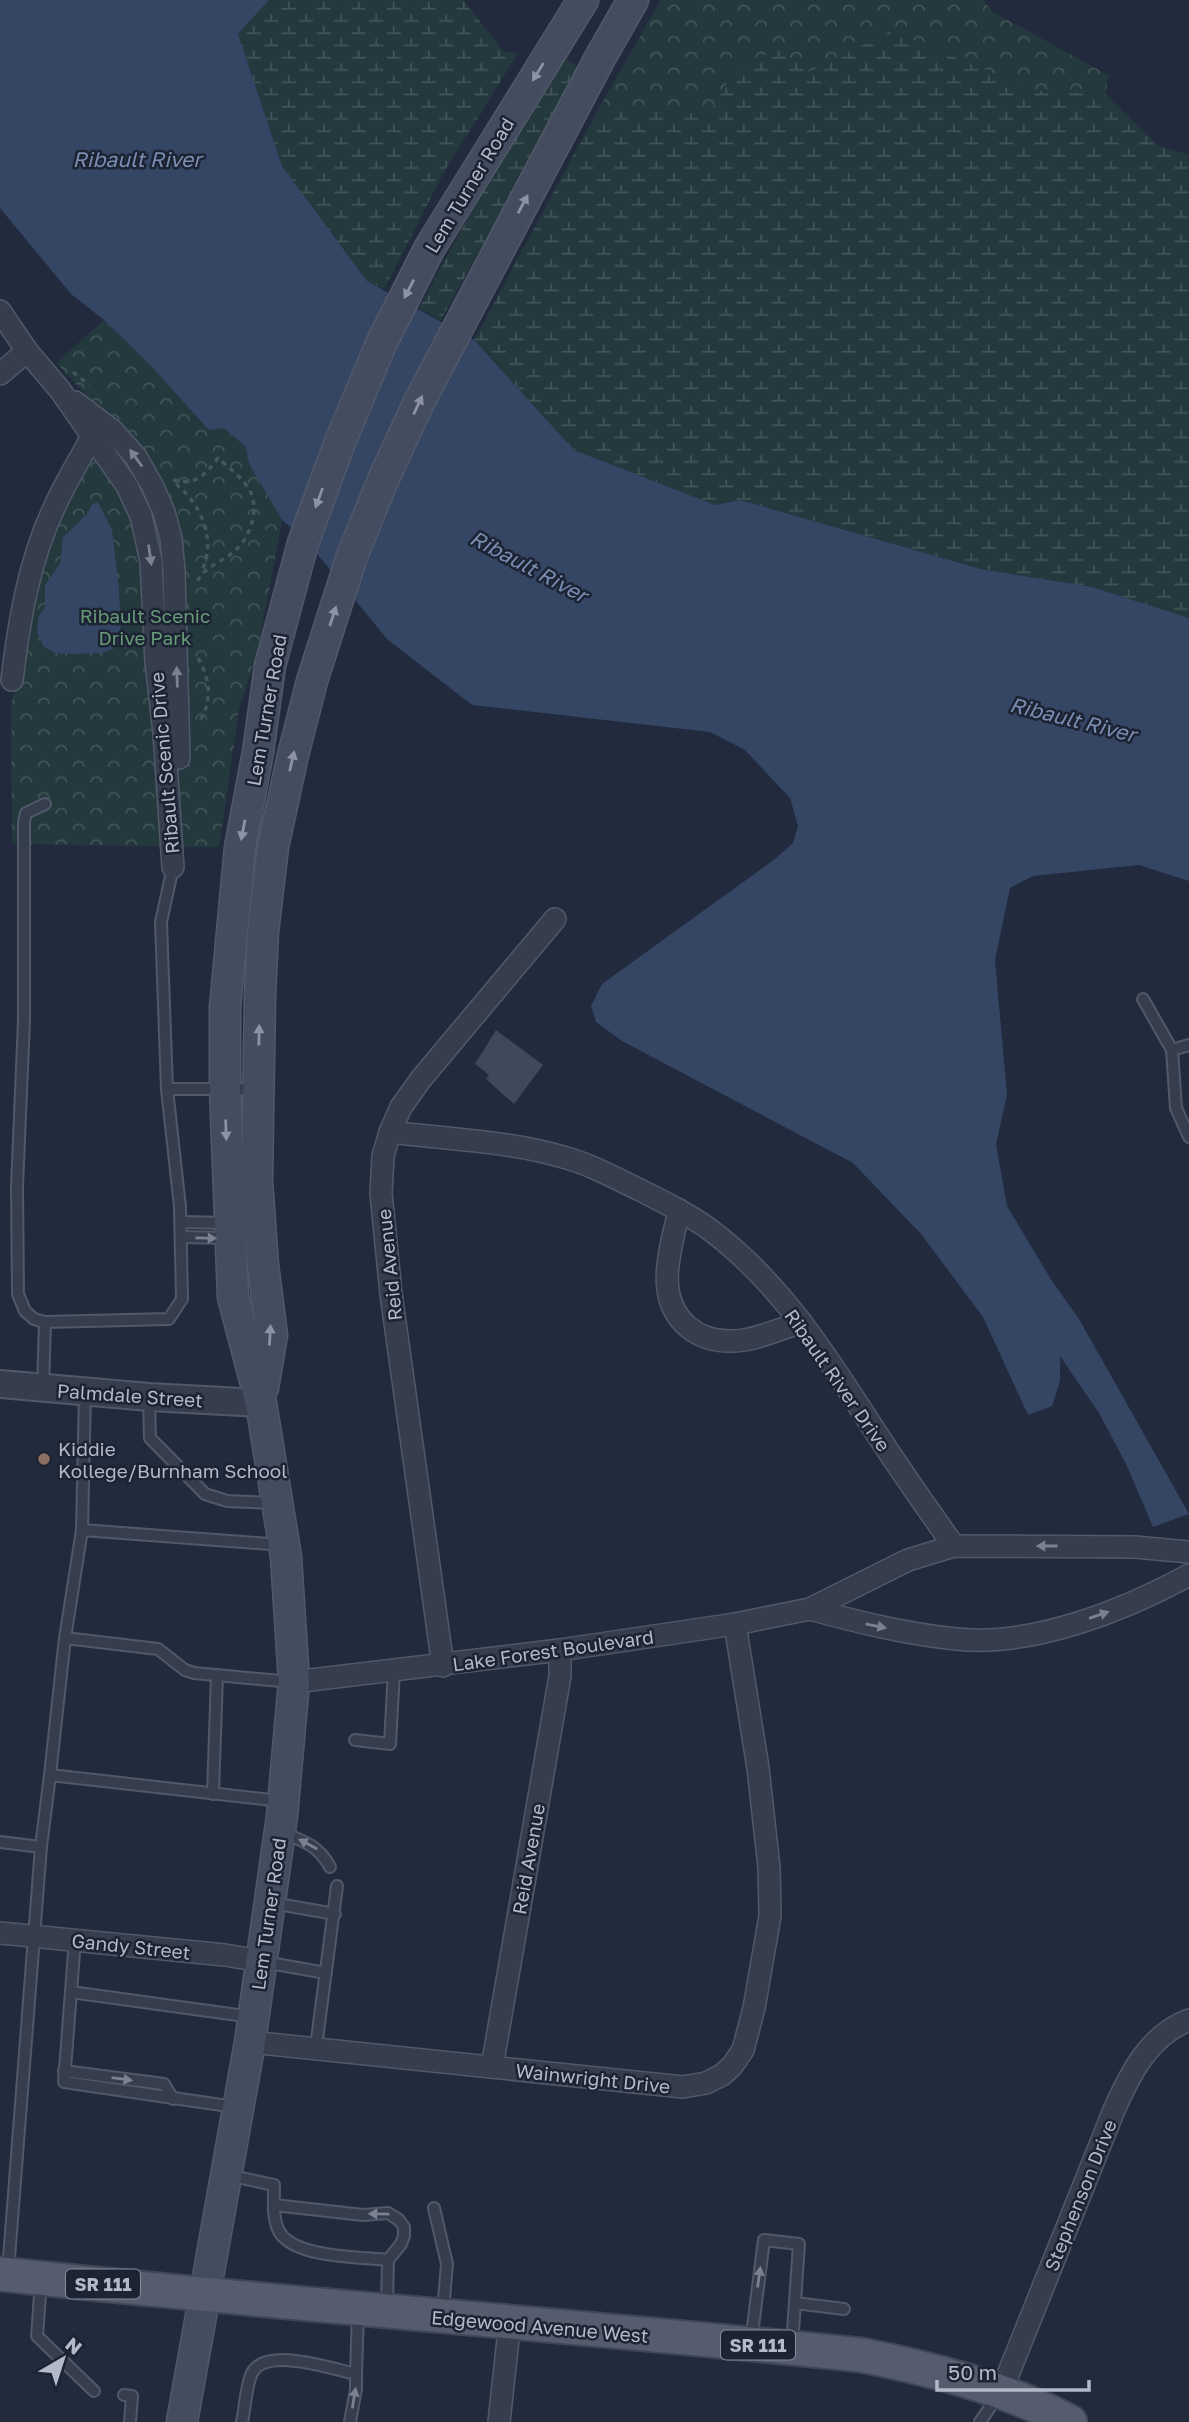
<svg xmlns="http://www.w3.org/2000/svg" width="1189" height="2422" viewBox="0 0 1189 2422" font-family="'Golos Text',sans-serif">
	<defs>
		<pattern id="forest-crowns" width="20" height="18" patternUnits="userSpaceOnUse" patternTransform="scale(1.75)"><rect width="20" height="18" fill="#24393e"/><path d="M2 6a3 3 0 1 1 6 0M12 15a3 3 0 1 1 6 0" fill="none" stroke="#415458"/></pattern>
		<pattern id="wetland-marsh" width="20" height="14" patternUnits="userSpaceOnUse" patternTransform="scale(1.75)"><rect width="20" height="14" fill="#24393e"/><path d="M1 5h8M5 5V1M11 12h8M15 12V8" fill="none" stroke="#415458"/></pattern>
	</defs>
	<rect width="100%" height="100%" fill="#222b3d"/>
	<g fill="url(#forest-crowns)">
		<path d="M661,0H983L993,12L1108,75L1106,95L1034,90L891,31L810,73H733L709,114L599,108Z"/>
		<path d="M104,320L150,365L246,447L249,464L282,520L257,654L239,709L219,847L12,844L11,707L32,602L52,534L85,467L122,432L56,363Z"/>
	</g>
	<g fill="url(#wetland-marsh)">
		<path d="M269,0H463L504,52L518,53L445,170L384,289L367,281L282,166L238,34Z"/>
		<path d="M891,31L1034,90L1106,95L1159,146L1189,155V618L1092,587L982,569L740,500L715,505L574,450L474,340L599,108L709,114L733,73L777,48L810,72Z"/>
		<path d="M566,59L577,66L496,221L441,320L419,308C465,223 511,138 566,59Z"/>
	</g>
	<g fill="#354564">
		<path d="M0,0H269L238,34L282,166L367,281L474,340L574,450L715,505L740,500L981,569L1092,587L1189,618V881L1139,865L1033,876L1010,888L995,960L1007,1095L996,1144L1007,1206L1052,1281L1079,1319L1189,1514L1153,1527L1127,1466L1099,1413L1060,1356V1381L1052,1406L1028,1415L983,1317L921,1234L853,1163L622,1041L596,1022L591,1006L602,984L775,859L793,843L798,826L790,798L745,750L710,732L472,705L387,639L305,539L282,520L249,464L246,447L224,428L209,430L150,365L104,320L71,294L0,208Z"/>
		<path d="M98,502L112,530L119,589L121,638L113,649L102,653L72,654L55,653L43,646L37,632L38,618L45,607V585L60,563L63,537L87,514L92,504Z"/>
	</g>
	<path fill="#3e495c" d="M496,1030L543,1065L514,1104L486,1079L489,1075L475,1064Z"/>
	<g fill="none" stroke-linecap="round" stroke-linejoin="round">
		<g stroke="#515968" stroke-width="14">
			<g id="service">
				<path d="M173,867L161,922L167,1089H257"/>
				<path d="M1143,999L1172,1050L1176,1108L1189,1137"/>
				<path d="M1172,1050L1189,1045"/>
				<path d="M181,1222L227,1223"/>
				<path d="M181,1237L227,1238"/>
				<path d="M45,1322L34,1319L25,1311L18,1294L17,1186L24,1021V822L26,813L45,804"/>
				<path d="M43,1388L45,1322L169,1319L182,1299L180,1207L167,1089"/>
				<path d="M149,1397L150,1438L205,1494L227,1501L274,1503"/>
				<path d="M82,1530L85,1393"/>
				<path d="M65,1638L158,1649L185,1670L194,1673L291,1682"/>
				<path d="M355,1740L390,1744L394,1671"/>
				<path d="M50,1775L65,1638L82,1530L283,1545"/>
				<path d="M213,1794L217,1675"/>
				<path d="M283,1833C304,1841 319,1846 330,1867"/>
				<path d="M0,1842L41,1847"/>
				<path d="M272,1903L335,1914"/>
				<path d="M75,1940L64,2082L235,2107"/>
				<path d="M264,1962L326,1973"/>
				<path d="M71,1992L252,2017"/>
				<path d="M316,2047L337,1886"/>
				<path d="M64,2071L164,2084L173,2099"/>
				<path d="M227,2175L274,2185C274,2200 272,2220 280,2233C297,2258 360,2257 388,2260"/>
				<path d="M274,2205L363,2215L388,2213L399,2220L404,2227V2236L401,2244L388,2260L387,2306"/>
				<path d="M434,2208L447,2264L443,2311"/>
				<path d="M8,2271L41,1847L50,1775L281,1801"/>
				<path d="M41,2281L37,2336L94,2391"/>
				<path d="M795,2303L844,2309"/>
				<path d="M751,2342L764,2240L799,2244L792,2345"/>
				<path d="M124,2395L132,2396L130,2422"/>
				<path d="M242,2422C245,2409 246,2385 252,2373C266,2346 333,2369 356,2374L358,2312"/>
				<path d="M350,2422L356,2389V2374"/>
				<path d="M980,2422L999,2394"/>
			</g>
		</g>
		<g stroke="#515968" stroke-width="24">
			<g id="minor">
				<path d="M0,311L27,351L60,390L127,486L141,516L151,561L156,662L164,733L173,867"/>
				<path d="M0,374L27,351"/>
				<path d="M75,402L113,431L136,457L152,485L164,512L171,538L174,571L179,758"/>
				<path d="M12,680C19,621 29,561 54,508C65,483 80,460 92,436"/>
				<path d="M390,1132C447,1139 508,1141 563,1157C590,1164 615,1178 640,1190C664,1202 688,1214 709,1229C779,1281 827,1356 873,1428C899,1468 926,1507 954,1546"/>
				<path d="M679,1210C671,1249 653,1297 688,1327C704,1340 724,1343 744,1340C763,1337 783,1328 801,1322"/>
				<path d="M810,1609C858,1622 906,1634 956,1639C1032,1647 1123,1611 1189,1575"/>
				<path d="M443,1666L391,1294L381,1193L383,1156L390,1132L401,1107L421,1079L555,919"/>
				<path d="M294,1682L560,1650L735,1624L810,1609L908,1560L954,1546L1135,1547L1189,1552"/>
				<path d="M0,1933L225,1955L261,1961"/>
				<path d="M250,2042L683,2087L706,2083L722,2075L732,2066L743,2050L754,2008L770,1916L769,1867L758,1768L735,1624"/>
				<path d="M492,2067L560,1676V1650"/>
				<path d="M1001,2392L1114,2110C1130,2074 1149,2035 1189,2020"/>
				<path d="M499,2422L510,2321"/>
			</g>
		</g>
		<g stroke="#515968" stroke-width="30">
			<path id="tertiary" d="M0,1384L149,1397L261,1403"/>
		</g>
		<g stroke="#515968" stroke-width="33">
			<g id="secondary">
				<path d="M263,1388L272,1335L263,1265L257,1181L260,996L263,932L273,847L293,755L312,681L352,556L383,480L419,402L601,56L633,0"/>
				<path d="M182,2422L250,2042L282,1816L294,1682L286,1557L261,1403L233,1297L225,1088V1007L240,847L258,752L270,666L303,543L340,442L381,344L429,249L583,0"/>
			</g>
		</g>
		<g stroke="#3f4756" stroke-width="37">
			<path id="primary" d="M0,2274C287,2305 574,2325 861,2355C932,2369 1005,2388 1070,2422"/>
		</g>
		<g stroke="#42565b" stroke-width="3.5" stroke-dasharray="5 5" stroke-linecap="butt">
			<path d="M73,372L89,385"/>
			<path d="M173,480C196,486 205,475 218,458C228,467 242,478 249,489C260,508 251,535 237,549C224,562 204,565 196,584"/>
			<path d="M176,484C202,505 217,541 201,573"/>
			<path d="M198,658C210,679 213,701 199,722"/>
		</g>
		<use href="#service" stroke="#363e4d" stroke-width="10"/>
		<use href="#minor" stroke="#363e4d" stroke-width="21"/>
		<use href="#tertiary" stroke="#363e4d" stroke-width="26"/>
		<use href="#secondary" stroke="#444c60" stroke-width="30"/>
		<use href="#primary" stroke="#545c6d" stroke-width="33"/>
	</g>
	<defs><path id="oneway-solid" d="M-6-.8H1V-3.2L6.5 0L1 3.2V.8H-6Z" transform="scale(1.75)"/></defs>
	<g fill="#8c93a4">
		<use href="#oneway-solid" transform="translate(538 72) rotate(122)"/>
		<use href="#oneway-solid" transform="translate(523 204) rotate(-62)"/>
		<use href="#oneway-solid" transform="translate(409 289) rotate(117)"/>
		<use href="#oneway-solid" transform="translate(418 405) rotate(-65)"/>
		<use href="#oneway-solid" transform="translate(319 498) rotate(110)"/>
		<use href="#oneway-solid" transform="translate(333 616) rotate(-72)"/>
		<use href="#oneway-solid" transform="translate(292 761) rotate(-77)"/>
		<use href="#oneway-solid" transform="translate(243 830) rotate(101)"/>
		<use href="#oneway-solid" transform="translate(259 1035) rotate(-89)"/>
		<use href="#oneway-solid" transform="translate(226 1130) rotate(88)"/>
		<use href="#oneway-solid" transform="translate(270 1335) rotate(-87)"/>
	</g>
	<g fill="#7a8291">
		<use href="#oneway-solid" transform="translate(136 458) rotate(-126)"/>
		<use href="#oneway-solid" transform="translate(150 555) rotate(82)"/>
		<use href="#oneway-solid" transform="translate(177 677) rotate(-92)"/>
		<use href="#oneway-solid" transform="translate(206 1238) rotate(1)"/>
		<use href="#oneway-solid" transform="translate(1047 1546) rotate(-180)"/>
		<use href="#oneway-solid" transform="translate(1099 1615) rotate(-19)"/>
		<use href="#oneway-solid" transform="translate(876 1626) rotate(11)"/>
		<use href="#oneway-solid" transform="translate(308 1844) rotate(-152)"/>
		<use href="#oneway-solid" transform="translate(122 2079) rotate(7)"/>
		<use href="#oneway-solid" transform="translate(379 2214) rotate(-179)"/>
		<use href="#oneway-solid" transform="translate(759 2277) rotate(-82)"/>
		<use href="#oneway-solid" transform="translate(354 2398) rotate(-81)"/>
	</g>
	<circle fill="#8d6e63" stroke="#1c2332" stroke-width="2.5" cx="44" cy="1459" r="7"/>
	<g text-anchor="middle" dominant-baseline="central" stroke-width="5" stroke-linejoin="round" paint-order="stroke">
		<g fill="#1c2332" stroke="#858c9b" stroke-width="2">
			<rect x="66" y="2269.5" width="74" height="29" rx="5"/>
			<rect x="721" y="2330.5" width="74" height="29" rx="5"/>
		</g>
		<g font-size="18" font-weight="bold" fill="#b2b9c8">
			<text x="103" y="2284">SR 111</text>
			<text x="758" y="2345">SR 111</text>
		</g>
		<g font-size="19" fill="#b2b9c8" stroke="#1c2332">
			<text transform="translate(469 185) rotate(-59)">Lem Turner Road</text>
			<text transform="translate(266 710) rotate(-80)">Lem Turner Road</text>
			<text transform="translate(164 763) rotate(-95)">Ribault Scenic Drive</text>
			<text transform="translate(389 1265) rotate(-96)">Reid Avenue</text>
			<text transform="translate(838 1380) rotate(55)">Ribault River Drive</text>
			<text transform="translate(130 1395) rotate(4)">Palmdale Street</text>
			<text transform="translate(553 1650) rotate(-8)">Lake Forest Boulevard</text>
			<text transform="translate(528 1859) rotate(-80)">Reid Avenue</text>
			<text transform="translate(268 1914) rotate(-82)">Lem Turner Road</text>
			<text transform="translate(131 1946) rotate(6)">Gandy Street</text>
			<text transform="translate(593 2078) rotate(6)">Wainwright Drive</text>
			<text transform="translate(1080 2195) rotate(-68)">Stephenson Drive</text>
			<text transform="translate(540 2326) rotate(5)">Edgewood Avenue West</text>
		</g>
		<g font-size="19" fill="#689a78" stroke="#1c2332">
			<text x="145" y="615">Ribault Scenic<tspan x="145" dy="22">Drive Park</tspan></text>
		</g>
		<g font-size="19" fill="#b2b9c8" stroke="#1c2332" text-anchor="start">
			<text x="58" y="1448">Kiddie<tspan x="58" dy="22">Kollege/Burnham School</tspan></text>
		</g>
		<g font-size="21" font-style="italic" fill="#798cb1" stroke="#1c2332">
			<text x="137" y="159">Ribault River</text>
			<text transform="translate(529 566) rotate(28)">Ribault River</text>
			<text transform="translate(1073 719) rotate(14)">Ribault River</text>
		</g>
	</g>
	<g transform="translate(63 2359) rotate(39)" stroke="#1c2332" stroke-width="5" paint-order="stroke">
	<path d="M0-5L12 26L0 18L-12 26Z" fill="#b2b9c8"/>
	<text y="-10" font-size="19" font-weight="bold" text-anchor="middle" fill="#b2b9c8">N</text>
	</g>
	<path d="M937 2380v10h152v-10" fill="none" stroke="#b2b9c8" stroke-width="3.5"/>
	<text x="948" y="2380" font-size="21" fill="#b2b9c8" stroke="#1c2332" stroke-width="5" paint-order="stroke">50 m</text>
</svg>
